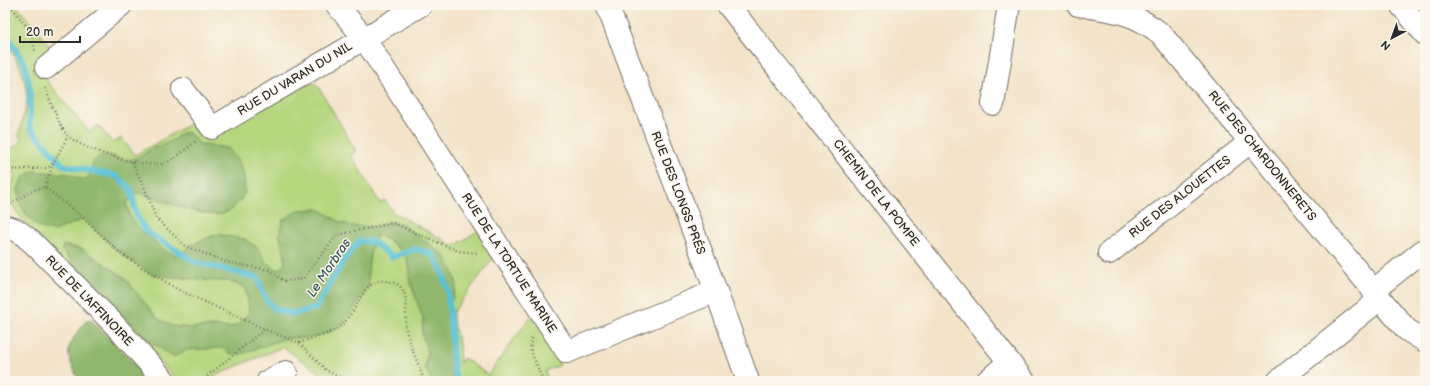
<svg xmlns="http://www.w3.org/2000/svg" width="1430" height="386" viewBox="0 0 1430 386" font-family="'Balsamiq Sans',sans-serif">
	<rect width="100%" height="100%" fill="#fbf7ec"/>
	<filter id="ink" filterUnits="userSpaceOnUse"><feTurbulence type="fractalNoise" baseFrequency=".025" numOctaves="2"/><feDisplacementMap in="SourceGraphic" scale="8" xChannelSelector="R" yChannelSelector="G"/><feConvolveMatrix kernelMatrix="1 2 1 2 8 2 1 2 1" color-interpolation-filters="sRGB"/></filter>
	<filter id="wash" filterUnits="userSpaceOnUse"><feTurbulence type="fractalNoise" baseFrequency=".012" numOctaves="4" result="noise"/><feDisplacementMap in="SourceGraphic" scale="16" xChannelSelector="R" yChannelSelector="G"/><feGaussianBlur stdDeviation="0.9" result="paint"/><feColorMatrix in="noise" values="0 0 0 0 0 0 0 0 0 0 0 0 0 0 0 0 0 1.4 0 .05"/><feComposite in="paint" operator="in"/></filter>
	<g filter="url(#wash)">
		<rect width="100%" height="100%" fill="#f3e3c9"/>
		<path fill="#b6d67e" stroke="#708054" d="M5,5H16L52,49L39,59L48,82L89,132L98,125L113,143L121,138L135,155L195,121L314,83L318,86L356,151L351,155L380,203L385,200L393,212L454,246L478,231L494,257L453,312L454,326L459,344L460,363L464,358L488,375L525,324L532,316L557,356L560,365L545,371L549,381H335L324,376L283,347L237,366L204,381H178L27,226C22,218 12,208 10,198C7,180 25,179 5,161V154L21,141L19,134L26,107L27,98L26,87L20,67L12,52L5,43Z"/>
		<g fill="#90b76d" stroke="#5e714c">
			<path d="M186,132L190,134L199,144L228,148L238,160L244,175L245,193C240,201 234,208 225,213C209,221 157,197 138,193L126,203L130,216L140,230L167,252L179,256L191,245L217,234L244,239L258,248L266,263L278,270L285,263L284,249L279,235L283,220L299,210L319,209L338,221L351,226L375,227L388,222L402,224L445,256L452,269L457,285L449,310L454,371L451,381H432L425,368L427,352L422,333L423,319L409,278L410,270L407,259L403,253L390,241L377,235C370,247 366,273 369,286L344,323L335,330L311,338H286L241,354L227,353L222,348L186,350L173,357C129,330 98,287 62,251L63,245L82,249L124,277L157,318L172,326L192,328L213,326L230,328L237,325L249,312L248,300L244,287L228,281H215L153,275L120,253L84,219L54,231L39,227L27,216L21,205L18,189L22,179L32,171L69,174L83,180L89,177C91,169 92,160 100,156C110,151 118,161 127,160C137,160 144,153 152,149C159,145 166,144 173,140C177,137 180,134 186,132Z"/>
			<path d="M90,319L120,348L150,381H79C63,347 65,349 87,320Z"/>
		</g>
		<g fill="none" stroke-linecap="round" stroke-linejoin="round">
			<path stroke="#58c1d4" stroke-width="6" d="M5,32L25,65L30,88V128L63,165L116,176L131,189L137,217L147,232L195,262L258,278L265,298L275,309L293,314L316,308L344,260L359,241L373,242L392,257L416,249L432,254L440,266L448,290L454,371L457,381"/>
		</g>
	</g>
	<g filter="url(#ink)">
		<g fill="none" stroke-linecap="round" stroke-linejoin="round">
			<g stroke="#716b62" stroke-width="24">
				<g id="minor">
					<path d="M337,5L364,38L567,352L716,291"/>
					<path d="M607,5L716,291L748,381"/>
					<path d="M728,5L1024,381"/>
					<path d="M1078,5C1113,11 1133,11 1161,34L1393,314L1407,330L1425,341"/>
					<path d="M1401,5L1425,34"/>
					<path d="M46,68L121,5"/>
					<path d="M183,89L212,128L421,5"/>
					<path d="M993,104L1009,5"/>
					<path d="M5,227C17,228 23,235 32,242L112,322L165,381"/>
					<path d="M1109,253L1250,142"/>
					<path d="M1373,291L1425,249"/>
					<path d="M268,381L286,372"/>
					<path d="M987,381L1009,362"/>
					<path d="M1278,381L1380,299"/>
				</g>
			</g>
			<g stroke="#716b62" stroke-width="2.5" stroke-dasharray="1 3" stroke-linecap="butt">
				<path d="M10,5L32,34L35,51"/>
				<path d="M45,88C51,102 58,123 67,135C79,149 148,170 165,163C176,159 187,148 197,140"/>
				<path d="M132,162L145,189L156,218L185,246L226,262L269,270L284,281L303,279L337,235L393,223L458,251L477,253"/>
				<path d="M5,170L47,168L52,164"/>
				<path d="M45,187L53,164L68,136"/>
				<path d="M7,206L34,190L45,187L84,219L120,253L146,270L179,290L269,331L299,343L326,370L335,375L351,381"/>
				<path d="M532,338L530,348L543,381"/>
				<path d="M299,343C314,337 331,335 343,324C359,309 363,274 391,282C397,283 402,287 404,293C409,304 404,317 406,329C410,347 419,364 424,381"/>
				<path d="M201,381L265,329"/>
			</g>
			<use href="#minor" stroke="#fff" stroke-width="22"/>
		</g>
	</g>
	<g text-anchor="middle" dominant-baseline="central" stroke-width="3" stroke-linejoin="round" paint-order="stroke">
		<g font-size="12" fill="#2b2b2b" stroke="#fbf7ec">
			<text transform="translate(295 79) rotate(-31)">RUE DU VARAN DU NIL</text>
			<text transform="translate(1262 156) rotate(51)">RUE DES CHARDONNERETS</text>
			<text transform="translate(678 193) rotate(69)">RUE DES LONGS PRÉS</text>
			<text transform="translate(876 193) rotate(52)">CHEMIN DE LA POMPE</text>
			<text transform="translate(1180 197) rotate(-38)">RUE DES ALOUETTES</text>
			<text transform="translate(509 263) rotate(57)">RUE DE LA TORTUE MARINE</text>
			<text transform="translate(89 301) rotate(46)">RUE DE L'AFFINOIRE</text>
		</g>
		<g font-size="13" font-style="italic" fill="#38585e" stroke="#fbf7ec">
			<text transform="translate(329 268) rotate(-56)">Le Morbras</text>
		</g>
	</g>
	<rect width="1430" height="386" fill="none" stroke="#fbf7ec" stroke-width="20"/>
	<g transform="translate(1392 38) rotate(221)" stroke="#fbf7ec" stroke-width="3" paint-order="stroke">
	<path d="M0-3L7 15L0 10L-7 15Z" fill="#2b2b2b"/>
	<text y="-6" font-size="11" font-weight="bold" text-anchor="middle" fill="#2b2b2b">N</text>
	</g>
	<path d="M20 36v6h60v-6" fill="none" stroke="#2b2b2b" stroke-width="2"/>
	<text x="26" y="36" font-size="12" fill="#2b2b2b" stroke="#fbf7ec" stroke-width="3" paint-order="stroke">20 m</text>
</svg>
